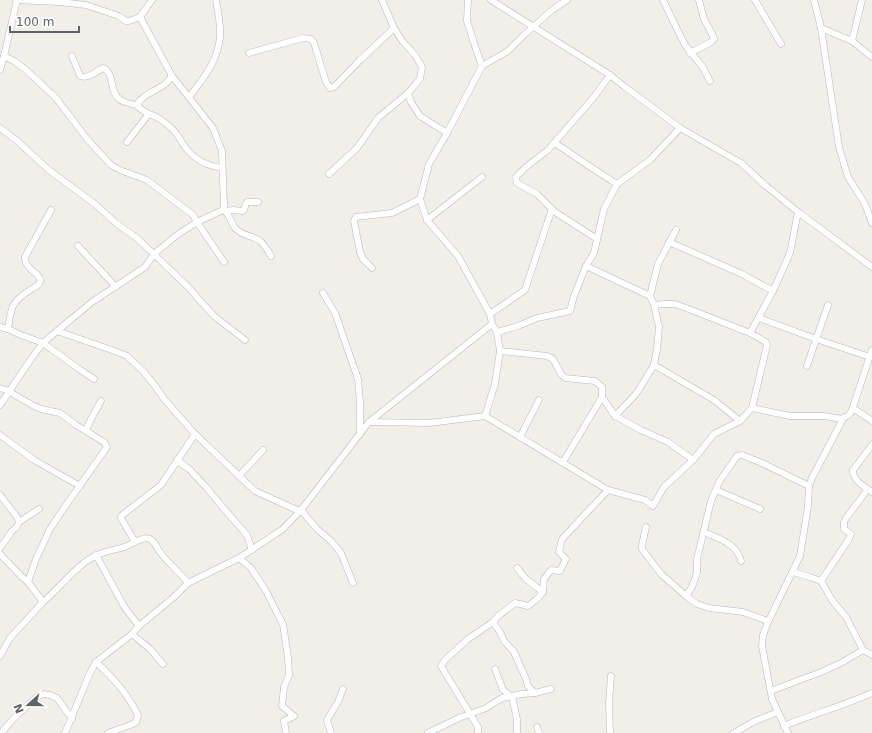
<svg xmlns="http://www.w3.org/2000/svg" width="872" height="733" viewBox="0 0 872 733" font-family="'DejaVu Sans',sans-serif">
	<rect width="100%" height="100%" fill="#f1efe8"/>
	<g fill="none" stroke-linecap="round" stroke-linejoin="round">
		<g stroke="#b5b8bc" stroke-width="7">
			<g id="minor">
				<path d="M16,0L60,2L86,5L119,16L126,21H129L140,17L152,0"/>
				<path d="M382,0L394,28L403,42L415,55L422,67L420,79L408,93L411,102L420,116L447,133"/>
				<path d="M468,0L467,21L474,43L482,66"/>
				<path d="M491,0L610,75L625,87L680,128L741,163L765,185L798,212L872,267"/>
				<path d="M663,0L676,27L685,45L702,66L710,81"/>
				<path d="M755,0L781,44"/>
				<path d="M814,0L821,28L839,147L848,177L865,204L872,223"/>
				<path d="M821,28L852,41L872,57"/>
				<path d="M852,41L862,0"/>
				<path d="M249,53L303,38L311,39L314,43L326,82L330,88L334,87L360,60L394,28"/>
				<path d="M690,53L711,42L714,39L713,36L704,19L699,0"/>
				<path d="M4,56L14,61L25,69L56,98L87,139L111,165L120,170L147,180L193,215L197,222L224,262"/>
				<path d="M72,56L80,76C88,79 95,72 103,68C115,73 109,91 119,99C124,103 131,104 137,105"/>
				<path d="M0,70L4,56L17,0"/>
				<path d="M189,97C203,79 218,61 220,37C221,25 218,12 216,0"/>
				<path d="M149,114L139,108L137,105C142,94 157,91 165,84C168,82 169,79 172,76"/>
				<path d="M0,128L16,140L50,171L95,204L117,224L137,238L187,286L214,316L245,340"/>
				<path d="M127,142L148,115L149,114C158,116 173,128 178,136C181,140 182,144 185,147C194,159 208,166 222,168"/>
				<path d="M555,143L589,166L617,184"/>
				<path d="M329,174L357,148L378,118L408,93"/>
				<path d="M223,210C230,213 230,222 235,228C244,237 252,235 260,241C265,245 268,251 271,256"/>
				<path d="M226,211L233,210L242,211C246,210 244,205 247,202H258"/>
				<path d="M427,220L482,177"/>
				<path d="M597,239L555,212L537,194L517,183L516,177L526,167L548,150L594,97L610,75"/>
				<path d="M669,242L742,274L773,291"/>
				<path d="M78,246L116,287"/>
				<path d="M586,266L650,296"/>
				<path d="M372,268L363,259L360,252L354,221L356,217L392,213L420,199"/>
				<path d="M323,293L335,313L358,379L360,402V434"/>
				<path d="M654,305L664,304H675L694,311L750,333L766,342L767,345L752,408"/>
				<path d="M490,314L525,290L552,209"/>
				<path d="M759,318L816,339L870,357"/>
				<path d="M0,327L8,329L21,335L43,343L79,369L94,379"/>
				<path d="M8,329C11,308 11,302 30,290C33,288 39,286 40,282C43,274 24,270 25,257L51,210"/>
				<path d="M57,331L112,350L127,356L143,371L156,387L164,399L195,434L255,491L297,510H301L317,529L331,541L341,553L353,583"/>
				<path d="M497,332L518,326L537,318L570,311L574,296L586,266L594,253L604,209L617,184L650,160L680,128"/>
				<path d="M750,333L773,291L790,253L798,212"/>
				<path d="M500,351L547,356L553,359L561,374L565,378L595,381L602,387V397L615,416L641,430L668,442L693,460"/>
				<path d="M654,365L714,400L740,421"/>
				<path d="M807,366L828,305"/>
				<path d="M0,388L10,391L13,394L34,406L41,409L60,413L76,425L104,442L107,447L64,508L50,529L36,559L28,582"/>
				<path d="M0,405L31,359L43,343L57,331L92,302L145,267L154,254L177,235L197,222L223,210L224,206L222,151L213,128L180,86L172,76L140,17"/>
				<path d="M852,410H856L872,421"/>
				<path d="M485,416L495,384L500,351L497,332L492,324"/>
				<path d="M615,416L636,394L654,365L657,349L659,327L654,305L650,296L658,264L676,230"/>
				<path d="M369,422L429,423L485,416L608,490L645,500L653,506L664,487L693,460L714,434L740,421L752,408L790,416H824L842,419L849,415L852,410L872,350"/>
				<path d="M86,430L91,419L101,401"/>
				<path d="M0,435L34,460L80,486"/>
				<path d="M520,437L539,400"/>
				<path d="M872,445L853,470C852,480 865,487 872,492"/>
				<path d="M177,460L189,469L206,487L225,510L247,535L252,550"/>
				<path d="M563,462L602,397"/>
				<path d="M239,476L263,450"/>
				<path d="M716,490L760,509"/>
				<path d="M0,495L17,517L19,522L17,527L12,531L0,548"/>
				<path d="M19,522L39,509"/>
				<path d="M646,527L642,545V549L661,574L686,596L697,604L709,608L718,609L743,612L765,620L768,622L763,635L762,646L772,699L778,712L788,733"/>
				<path d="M704,532C717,538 738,544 741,561"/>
				<path d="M135,542L121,518V516L161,485L195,434"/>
				<path d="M0,554L22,577L28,582L43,602L10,638L0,656"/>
				<path d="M96,555L125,608L139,626"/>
				<path d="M239,558L251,568L266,591L277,613L283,624L288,658L289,675L284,687L282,706L294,716L284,721L286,733"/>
				<path d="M517,568L526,579L543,592"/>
				<path d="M793,572L810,577L821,581L832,600L846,617L863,650L872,655"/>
				<path d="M821,581L849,539L851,534L844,529V522L846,518L868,489"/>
				<path d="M686,596L692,587L697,573V559L711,501L719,482L737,456L742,455L762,463L809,486"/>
				<path d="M43,602C60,588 75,566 95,556C106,550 117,550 127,546C133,543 144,536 150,539C154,541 156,546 158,549C166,562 179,571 188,583"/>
				<path d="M493,622L500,632L504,641L514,652L526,679L528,686L535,693"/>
				<path d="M768,622L800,556L808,506L809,486L812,478L844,417"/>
				<path d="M132,634L150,649L163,664"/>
				<path d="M96,662C114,679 127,693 138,715L136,722L133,724L108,733"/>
				<path d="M495,669L503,690L512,697L517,719V733"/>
				<path d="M771,691L802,679L819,673L841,663L863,650"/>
				<path d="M784,726C813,714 843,706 872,693"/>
				<path d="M537,727L539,733"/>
				<path d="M1,733L14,718L38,696L44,694L50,695L57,698L72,719"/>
				<path d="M65,733L90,673L96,662L132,634L139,626L174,597L188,583L239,558L283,529L301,510L369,422L492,324L490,314L458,256L427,220L420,199L429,164L447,133L482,66L508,51L524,35L552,10L567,0"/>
				<path d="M331,733L327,720L338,702L343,689"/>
				<path d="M428,733L461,717L470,714L486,708L502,698L522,694L535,693L551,689"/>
				<path d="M478,733V727L441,666L445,660L468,639L493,622L498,616L515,603L528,606L537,599L543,592L544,579L551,570L560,571L566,559L559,552L562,539L608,490"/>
				<path d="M610,733L609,703L611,676"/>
				<path d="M734,733L755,721L778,712"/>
			</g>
		</g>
		<use href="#minor" stroke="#fff" stroke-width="6"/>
	</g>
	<g transform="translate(28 705) rotate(249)" stroke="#ffffff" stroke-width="3" paint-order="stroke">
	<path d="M0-3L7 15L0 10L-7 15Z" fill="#5f6368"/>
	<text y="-6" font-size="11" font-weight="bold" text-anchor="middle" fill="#5f6368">N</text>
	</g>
	<path d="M10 26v6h69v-6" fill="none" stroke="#5f6368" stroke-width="2"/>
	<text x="16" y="26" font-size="12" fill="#5f6368" stroke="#ffffff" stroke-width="3" paint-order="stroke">100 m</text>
</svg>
